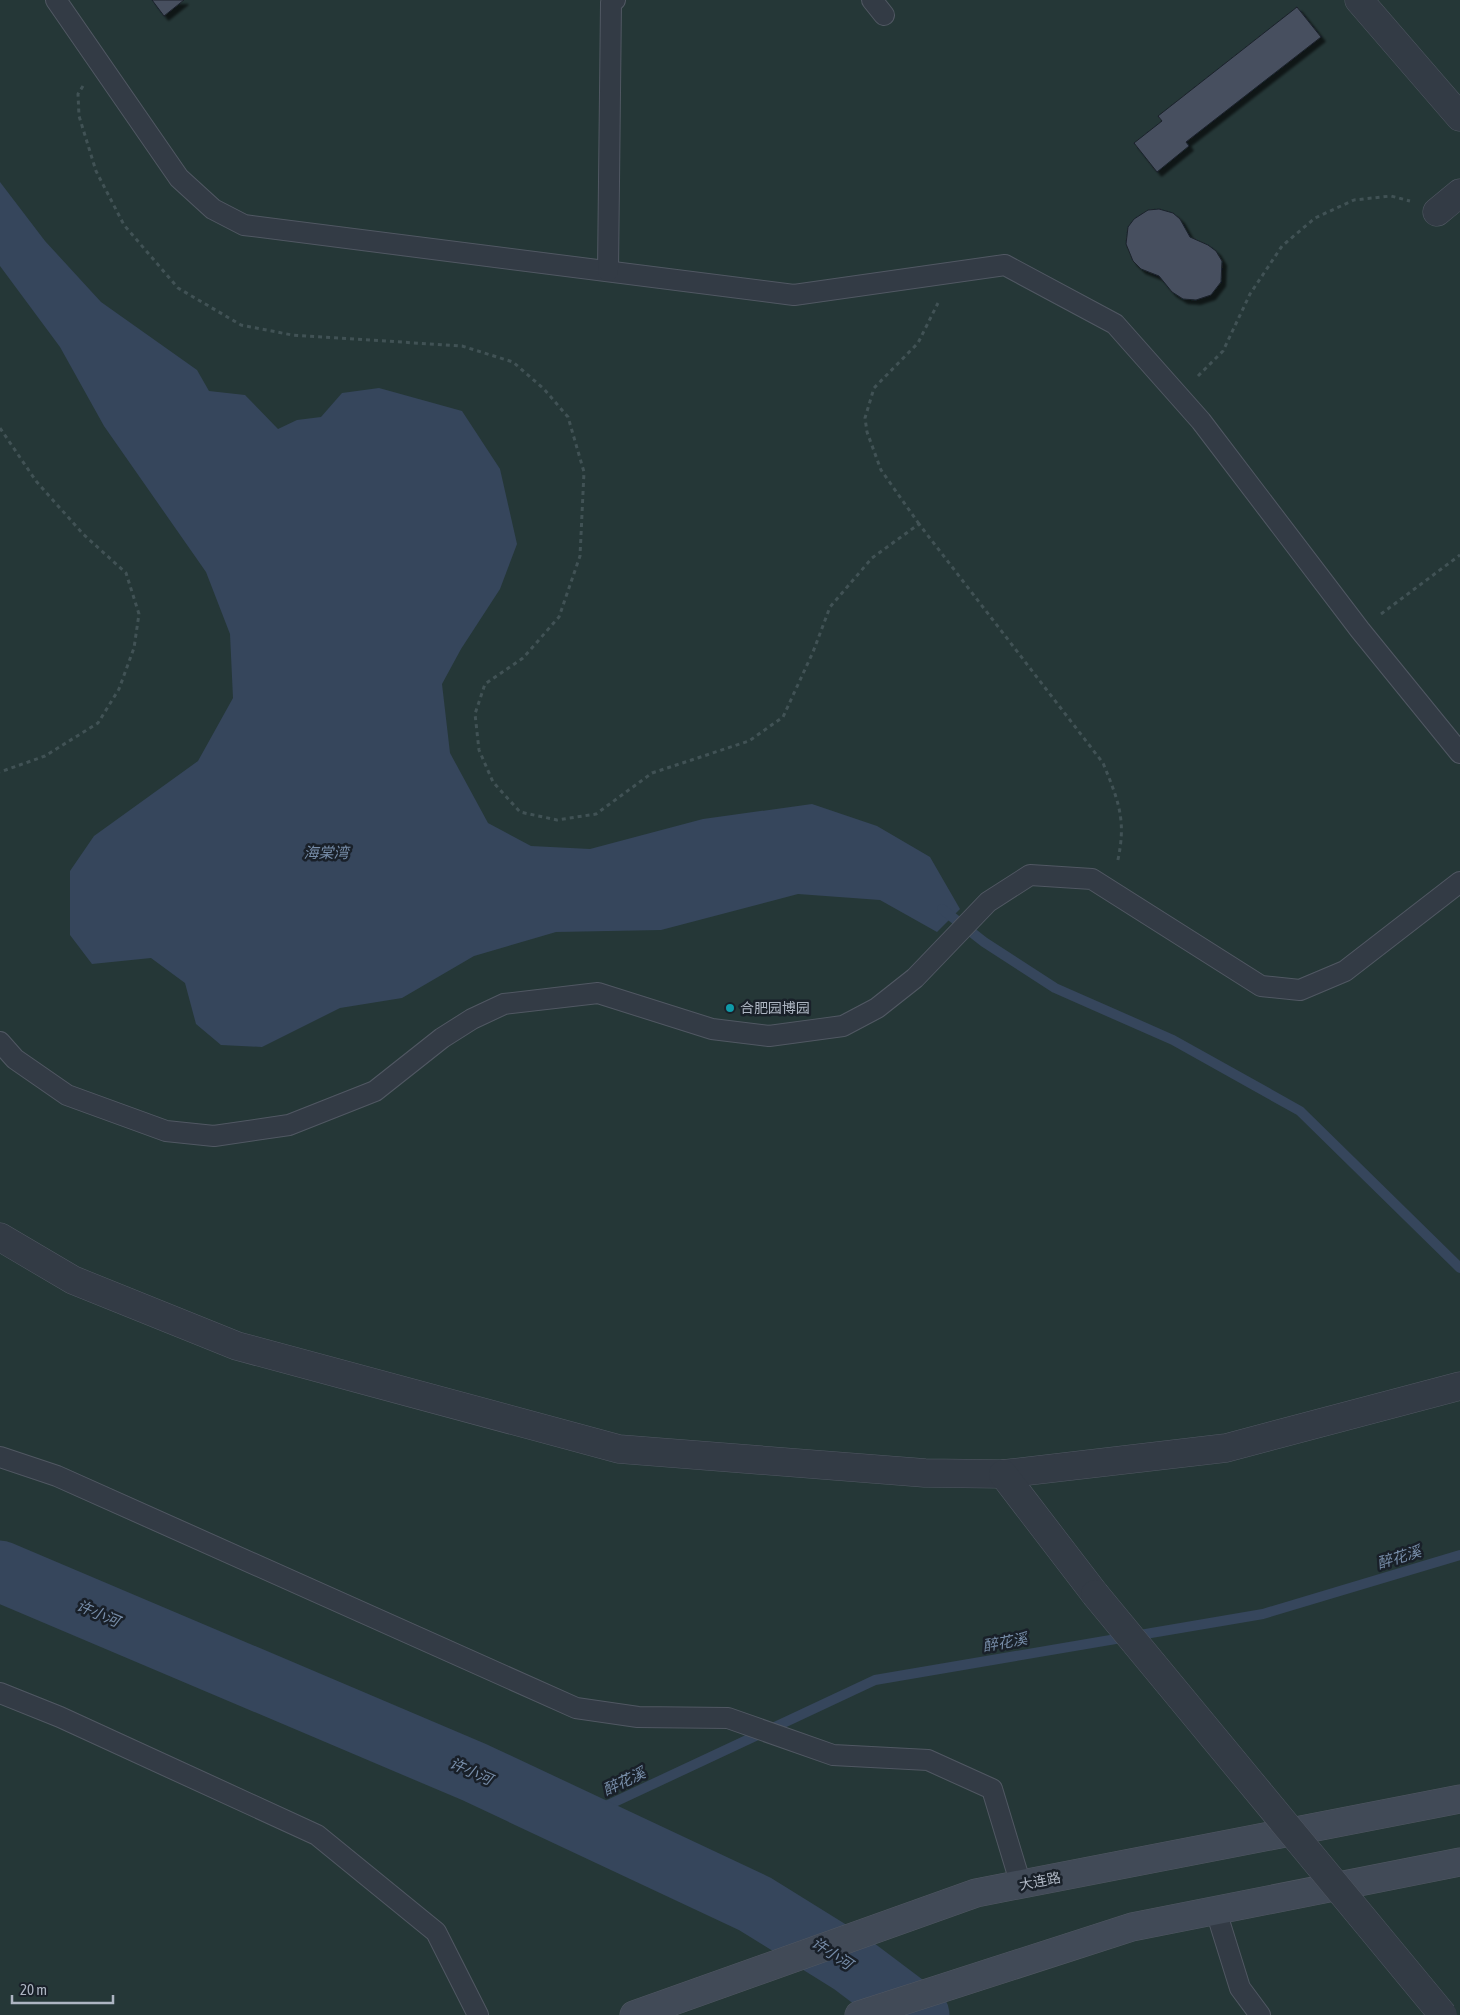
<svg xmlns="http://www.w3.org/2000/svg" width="1460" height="2015" viewBox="0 0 1460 2015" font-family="'Asap Condensed','Noto Sans SC',sans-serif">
	<defs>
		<filter id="shadow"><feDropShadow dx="4.5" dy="4.5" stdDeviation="1" flood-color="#0009"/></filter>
	</defs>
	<rect width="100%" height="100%" fill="#202934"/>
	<rect fill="#253737" x="0" y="0" width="1460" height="2015"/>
	<path fill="#36465c" d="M0,182L45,241L101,302L197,370L209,391L245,395L278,429L297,420L321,417L342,393L379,388L462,411L500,469L517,544L500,589L461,649L442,684L450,753L488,823L531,846L590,849L703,819L812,804L877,826L930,857L960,909L937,932L880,900L798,894L661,930L556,932L474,956L402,998L340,1008L262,1047L221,1045L196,1024L185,983L151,958L92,964L70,935V871L94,836L198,761L233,698L230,634L206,572L104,426L60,347L0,266Z"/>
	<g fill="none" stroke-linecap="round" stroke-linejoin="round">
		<g stroke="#36465c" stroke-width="10">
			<path d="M942,909L984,942L1055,988L1173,1040L1300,1111L1460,1268"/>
			<path d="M576,1820L875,1680L1263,1614L1460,1555"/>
		</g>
		<path stroke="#36465c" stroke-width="61" d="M0,1571L474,1772L755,1904L850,1963L919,2015"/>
	</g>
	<g fill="#46505e" stroke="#1b222b" filter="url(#shadow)">
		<path d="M152,0H184L164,16Z"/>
		<path d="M1297,7L1321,37L1186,142L1189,146L1157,172L1134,143L1162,121L1158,116Z"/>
		<path d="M1159,209L1173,213L1180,219L1190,237L1208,245L1216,251L1222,261L1221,282L1211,295L1196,300L1183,299L1172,292L1159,276L1141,269L1133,261L1126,244L1128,227L1134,219L1148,210Z"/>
	</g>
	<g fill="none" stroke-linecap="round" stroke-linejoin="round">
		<g stroke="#515863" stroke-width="22">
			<g id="service">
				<path d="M56,0L179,178L213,209L244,225L794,295L1005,265L1115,324L1201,421L1360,630L1460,753"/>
				<path d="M872,0L884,15"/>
				<path d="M608,271L611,3L615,0"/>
				<path d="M0,1042L15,1059L67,1095L166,1131L214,1136L289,1125L375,1091L442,1038L472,1019L504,1004L598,993L712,1029L769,1036L843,1026L877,1008L915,978L988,902L1030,875L1092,879L1261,986L1300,990L1345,971L1460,882"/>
				<path d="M0,1457L57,1476L576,1708L638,1717L728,1718L833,1755L928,1760L992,1789L1021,1885"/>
				<path d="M0,1693L60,1717L317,1835L436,1932L478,2015"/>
				<path d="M1216,1911L1240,1988L1260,2015"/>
			</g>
		</g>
		<g stroke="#515863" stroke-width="29">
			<g id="pedestrian">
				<path d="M1359,0L1460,117"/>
				<path d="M1437,212L1460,193"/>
			</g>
		</g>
		<g stroke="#515863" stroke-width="29">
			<g id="minor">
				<path d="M0,1237L73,1280L237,1346L619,1449L925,1473L1003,1474L1226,1448L1460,1386"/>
				<path d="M1003,1474L1095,1594"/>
			</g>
		</g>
		<g stroke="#515863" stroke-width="29">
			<g id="secondary">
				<path d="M634,2015L976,1893L1460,1799"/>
				<path d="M859,2015L1132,1927L1460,1862"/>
			</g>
		</g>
		<g stroke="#415255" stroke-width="3" stroke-dasharray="4 4" stroke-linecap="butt">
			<path d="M83,86L78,94L79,116L96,171L124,225L178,288L241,325L292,335L462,346L513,362L544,389L568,417L584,472L580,556L559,617L523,658L485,684L475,714L479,750L493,782L520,812L557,820L596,814L652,773L749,741L783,717L813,652L830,607L872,558L919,524L1103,763C1119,802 1127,821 1117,864"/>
			<path d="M1198,376L1223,351L1250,294L1282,246L1315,218L1354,200L1391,196L1410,201"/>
			<path d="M0,428L36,481L83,534L126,573L139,614L134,648L119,689L98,723L45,756L0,772"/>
			<path d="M919,524L881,470L867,432L865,418L874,388L918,343L938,303"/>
			<path d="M1381,614L1460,555"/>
		</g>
		<use href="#service" stroke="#333b45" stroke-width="20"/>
		<use href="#pedestrian" stroke="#333b45" stroke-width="28"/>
		<use href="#minor" stroke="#333b45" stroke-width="28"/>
		<use href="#secondary" stroke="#414a57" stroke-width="28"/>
		<g stroke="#515863" stroke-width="29" stroke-linecap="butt">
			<path id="minor-bridge" d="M1095,1594L1443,2015"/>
		</g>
		<use href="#minor-bridge" stroke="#333b45" stroke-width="28"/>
	</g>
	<circle fill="#0f9aa8" stroke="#192029" stroke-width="2" cx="730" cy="1008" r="5"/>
	<g text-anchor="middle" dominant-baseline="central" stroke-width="5" stroke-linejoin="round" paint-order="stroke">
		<g font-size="14" fill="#adb5c2" stroke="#192029" text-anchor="start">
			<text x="740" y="1008">合肥园博园</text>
		</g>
		<g font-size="14" fill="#adb5c2" stroke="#192029">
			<text transform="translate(1040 1881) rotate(-11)">大连路</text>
		</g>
		<g font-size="15" font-style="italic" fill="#778da9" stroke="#192029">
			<text x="326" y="852">海棠湾</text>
			<text transform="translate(1399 1557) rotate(-17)">醉花溪</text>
			<text transform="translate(98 1613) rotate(23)">许小河</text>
			<text transform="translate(1005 1642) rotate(-10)">醉花溪</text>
			<text transform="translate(471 1771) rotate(24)">许小河</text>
			<text transform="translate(624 1781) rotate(-25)">醉花溪</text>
			<text transform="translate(832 1953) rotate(33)">许小河</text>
		</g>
	</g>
	<path d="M12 1995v8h101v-8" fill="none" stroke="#adb5c2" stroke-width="2.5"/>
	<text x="20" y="1995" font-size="15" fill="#adb5c2" stroke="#192029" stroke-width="4" paint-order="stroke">20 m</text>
</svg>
